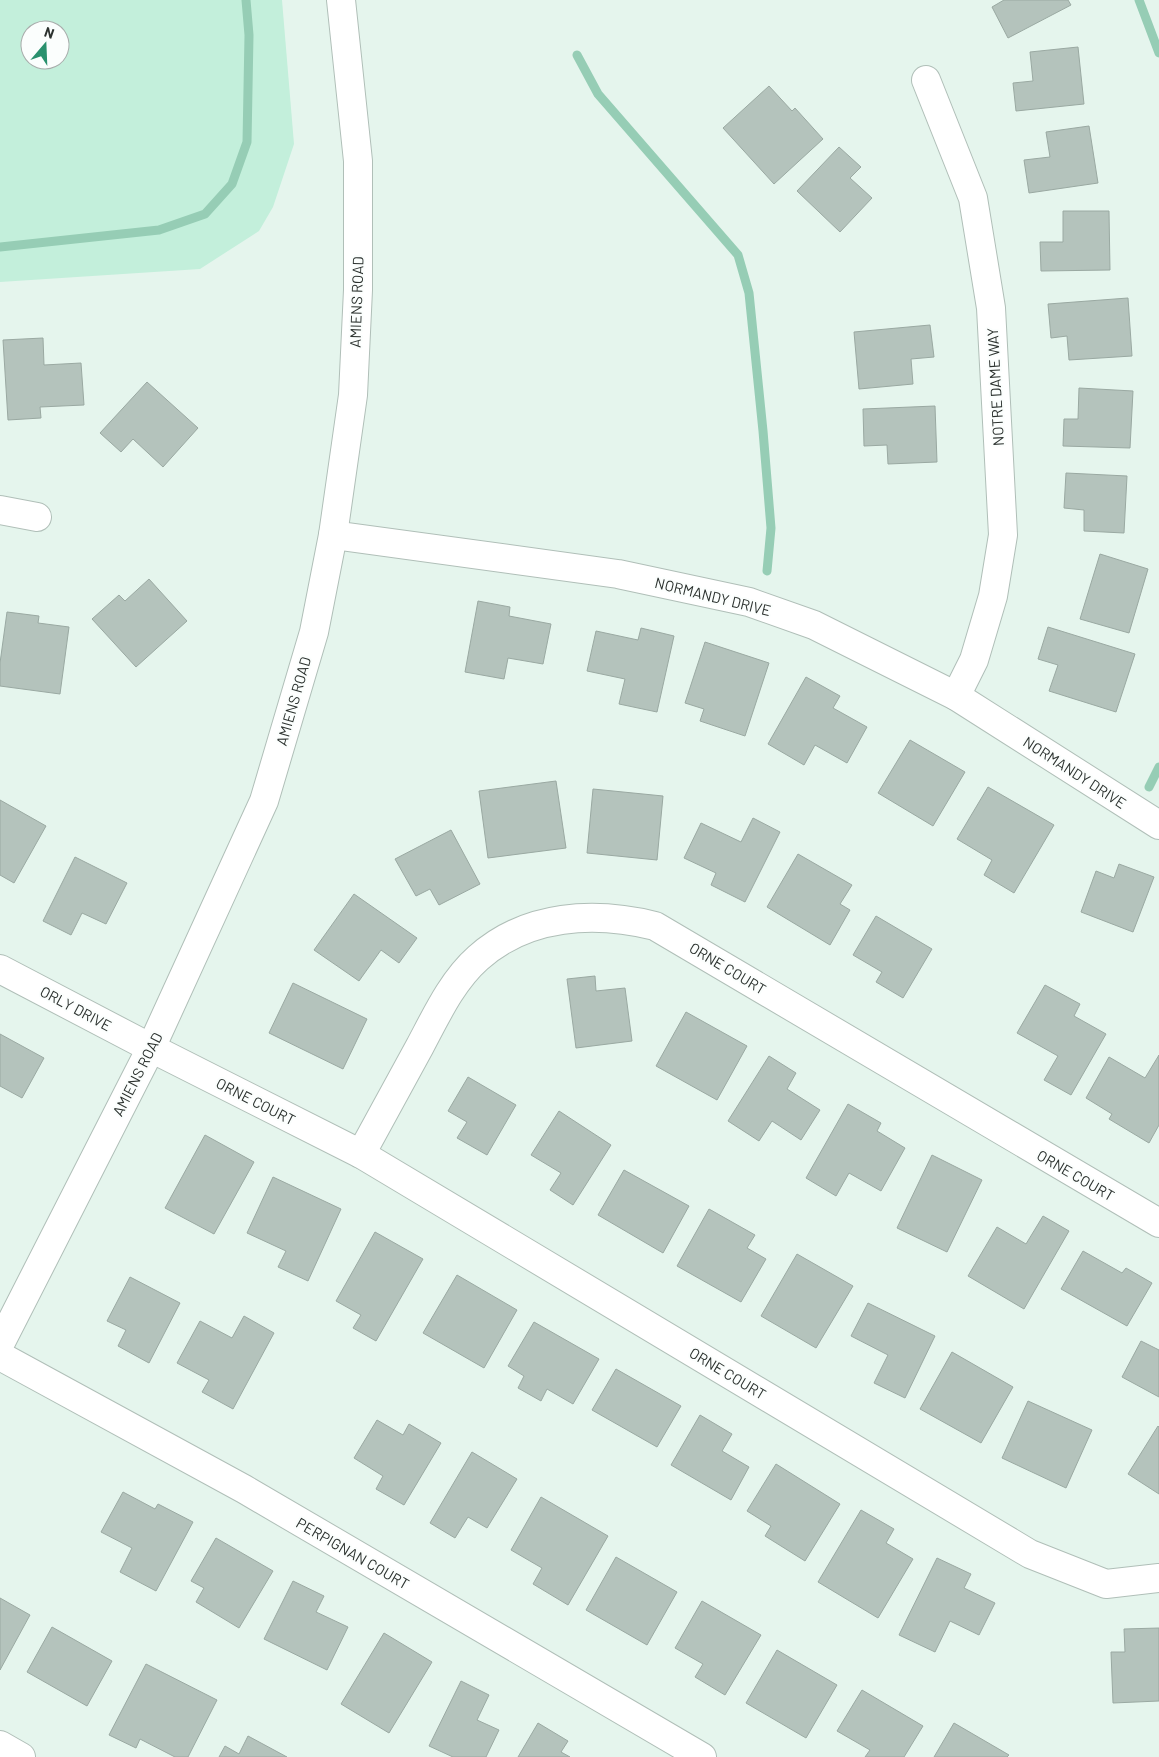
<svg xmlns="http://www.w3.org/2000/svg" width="1159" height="1757" viewBox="0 0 1159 1757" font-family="Barlow,sans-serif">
	<rect width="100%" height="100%" fill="#e5f5ed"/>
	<path fill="#c3efdb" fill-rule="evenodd" d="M0,0H282L294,144L273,207L259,231L200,269L0,282ZM30,30H60V60H30Z"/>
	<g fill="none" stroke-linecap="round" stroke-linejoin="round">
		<g stroke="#96cdb5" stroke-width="9">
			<path d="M1139,0L1159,53"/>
			<path d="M577,55L598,94L738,255L749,293L763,431L771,528L767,571"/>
			<path d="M0,247L159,230L205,214L232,184L247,142L249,35L246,0"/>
			<path d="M1149,787L1159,767"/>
		</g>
	</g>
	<g fill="#b4c3bc" stroke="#9aa9a2">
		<path d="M1004,0H1068L1071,5L1008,38L992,7Z"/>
		<path d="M1078,47L1084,104L1016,111L1013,83L1033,81L1030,52Z"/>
		<path d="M769,86L792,111L795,108L823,139L774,184L723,128Z"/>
		<path d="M1089,126L1098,183L1029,193L1024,160L1050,157L1046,132Z"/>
		<path d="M839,147L861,167L850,178L872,198L840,232L797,191Z"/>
		<path d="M1063,211H1109L1110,270L1041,271L1040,242H1063Z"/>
		<path d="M1128,298L1132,356L1069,360L1067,336L1051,338L1048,304Z"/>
		<path d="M930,325L934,357L911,359L913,384L859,389L854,332Z"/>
		<path d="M43,338L44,365L81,363L84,405L40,407L41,418L8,420L3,340Z"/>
		<path d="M147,382L198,428L163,467L133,439L121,452L100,433Z"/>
		<path d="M1079,388L1133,391L1130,448L1063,446L1064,419H1078Z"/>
		<path d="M935,406L937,462L888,464L887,445L864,446L863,409Z"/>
		<path d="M1066,473L1127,476L1124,533L1084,531V510L1064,508Z"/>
		<path d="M1100,554L1148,569L1129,633L1080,619Z"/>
		<path d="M149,579L187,621L136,667L92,619L119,595L125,601Z"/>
		<path d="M478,601L510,607L509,616L551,624L543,664L508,658L504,679L465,672Z"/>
		<path d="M7,612L39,616L38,623L69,627L60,694L0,686V663Z"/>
		<path d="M1048,627L1135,654L1116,712L1049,691L1058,665L1038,659Z"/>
		<path d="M641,628L674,636L657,712L619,704L625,679L587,671L596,631L638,640Z"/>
		<path d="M705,642L769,663L745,736L700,721L704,709L685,703Z"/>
		<path d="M806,677L840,696L833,708L867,727L847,763L815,745L804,765L768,744Z"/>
		<path d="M910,740L965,772L933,826L878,793Z"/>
		<path d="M556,781L566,848L488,858L479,791Z"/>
		<path d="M988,787L1054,825L1014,893L984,875L992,860L957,839Z"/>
		<path d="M593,789L663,796L657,860L587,853Z"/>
		<path d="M0,800L46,826L14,883L0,875Z"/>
		<path d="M753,818L780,832L745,902L711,885L716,873L684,858L701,823L741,842Z"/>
		<path d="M451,830L480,884L439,905L430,889L416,896L395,859Z"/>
		<path d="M798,854L852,885L840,904L850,910L830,945L767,907Z"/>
		<path d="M75,857L127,883L106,924L82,913L71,935L43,921Z"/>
		<path d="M1119,864L1154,877L1133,932L1081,912L1096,871L1114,878Z"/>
		<path d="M354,894L417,938L399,963L381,950L359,981L314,950Z"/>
		<path d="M876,916L932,949L903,998L876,982L882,972L853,955Z"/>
		<path d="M595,976L596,991L625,988L632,1041L576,1048L567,979Z"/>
		<path d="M293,983L367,1019L343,1069L269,1033Z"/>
		<path d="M1045,985L1080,1004L1074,1016L1106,1034L1071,1095L1044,1080L1058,1056L1017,1033Z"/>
		<path d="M686,1012L747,1046L717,1100L656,1066Z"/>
		<path d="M0,1034L44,1058L22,1098L0,1086Z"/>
		<path d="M1159,1055V1125L1149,1143L1109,1119L1112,1114L1086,1098L1109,1057L1145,1078Z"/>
		<path d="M769,1056L796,1073L787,1089L820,1110L801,1140L772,1121L759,1141L728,1121Z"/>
		<path d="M468,1077L516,1105L487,1155L457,1138L467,1122L448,1111Z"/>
		<path d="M848,1104L881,1123L877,1131L905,1148L881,1191L849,1173L836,1196L806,1178Z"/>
		<path d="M559,1111L611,1145L573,1205L550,1190L561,1173L531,1155Z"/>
		<path d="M205,1135L254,1162L214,1234L165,1208Z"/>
		<path d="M932,1155L982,1180L947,1252L897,1228Z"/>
		<path d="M624,1170L689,1206L663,1253L598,1215Z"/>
		<path d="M273,1177L341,1209L308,1281L278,1267L286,1251L247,1233Z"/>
		<path d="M709,1209L755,1235L747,1248L766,1259L741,1302L677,1266Z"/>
		<path d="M1043,1216L1069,1231L1024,1309L968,1276L997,1227L1026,1244Z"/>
		<path d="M375,1232L423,1259L376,1341L353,1328L361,1315L336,1301Z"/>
		<path d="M1083,1251L1122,1273L1126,1268L1152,1283L1127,1326L1061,1289Z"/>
		<path d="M797,1254L853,1286L816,1348L761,1316Z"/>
		<path d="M457,1275L517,1310L484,1368L423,1333Z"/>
		<path d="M130,1277L180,1303L149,1363L118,1346L126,1330L107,1321Z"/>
		<path d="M868,1303L935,1336L905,1398L874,1383L888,1355L851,1336Z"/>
		<path d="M244,1316L274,1333L233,1409L202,1392L209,1380L177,1363L200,1321L232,1338Z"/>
		<path d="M534,1322L599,1359L573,1404L547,1389L541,1401L518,1388L524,1376L508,1366Z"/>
		<path d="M1141,1341L1159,1350V1397L1122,1377Z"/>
		<path d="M952,1352L1013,1387L981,1443L920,1409Z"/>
		<path d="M616,1369L681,1406L657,1447L592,1410Z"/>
		<path d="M1028,1401L1092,1430L1066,1488L1002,1458Z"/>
		<path d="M700,1415L732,1434L722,1451L749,1467L731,1500L671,1465Z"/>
		<path d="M377,1420L403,1435L409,1424L441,1443L404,1505L376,1489L383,1476L354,1458Z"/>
		<path d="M1158,1426L1159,1427V1494L1128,1474Z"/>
		<path d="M472,1452L517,1479L487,1528L468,1517L455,1538L430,1523Z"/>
		<path d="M776,1464L840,1504L805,1561L765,1536L771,1526L747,1511Z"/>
		<path d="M123,1492L155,1509L158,1504L193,1522L156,1591L120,1572L132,1548L101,1532Z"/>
		<path d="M541,1497L608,1536L568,1605L533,1584L542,1568L511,1550Z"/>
		<path d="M861,1510L894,1529L886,1543L913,1559L878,1618L818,1582Z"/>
		<path d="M216,1538L273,1571L239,1628L196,1602L204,1588L191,1581Z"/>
		<path d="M616,1557L677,1592L647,1645L586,1610Z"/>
		<path d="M937,1558L971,1574L964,1588L995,1603L979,1635L950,1621L935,1652L899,1635Z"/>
		<path d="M293,1581L324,1596L316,1612L348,1627L327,1670L264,1639Z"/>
		<path d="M0,1598L30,1615L0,1670Z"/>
		<path d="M702,1601L761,1635L725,1695L695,1677L703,1664L675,1648Z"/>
		<path d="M52,1627L112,1661L87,1706L27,1672Z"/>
		<path d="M1159,1628V1701L1113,1703L1111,1652H1125L1124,1629Z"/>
		<path d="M384,1633L432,1662L389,1733L341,1704Z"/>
		<path d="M777,1650L837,1685L806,1738L746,1703Z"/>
		<path d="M146,1664L217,1700L188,1757H175L140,1739L136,1748L109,1735Z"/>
		<path d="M461,1681L489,1695L477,1720L499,1730L486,1757H453L429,1746Z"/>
		<path d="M862,1690L923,1726L904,1757H865L870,1750L837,1731Z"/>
		<path d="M538,1723L568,1741L561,1752L570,1757H518Z"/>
		<path d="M954,1723L1009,1755L1007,1757H934Z"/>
		<path d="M248,1736L287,1757H219L225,1746L239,1754Z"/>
	</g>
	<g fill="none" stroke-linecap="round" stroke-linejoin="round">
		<g stroke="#b0bfb8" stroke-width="30">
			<g id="street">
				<path d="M926,80L973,198L991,308L1003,535L993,596L974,660L956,696"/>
				<path d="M0,510L37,517"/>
				<path d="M333,535L618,574L749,602L814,625L956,696L1159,825"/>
				<path d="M0,969L151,1048L361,1154L1030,1554L1106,1584L1159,1578"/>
				<path d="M361,1154C381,1118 400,1082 420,1046C436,1016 452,981 478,958C527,914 595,911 655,926L1159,1223"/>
				<path d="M0,1356L244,1489L702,1757"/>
				<path d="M0,1745L21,1757"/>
			</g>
		</g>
		<g stroke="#b0bfb8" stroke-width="30">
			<path id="secondary" d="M0,1344L151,1048L264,801L314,632L333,535L353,395L358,290V161L341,0"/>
		</g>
		<use href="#street" stroke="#fff" stroke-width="28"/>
		<use href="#secondary" stroke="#fff" stroke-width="28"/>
	</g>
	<g text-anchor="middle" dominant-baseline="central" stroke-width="4" stroke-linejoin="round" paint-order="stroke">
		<g font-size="15" fill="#2c322f" stroke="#fbfefd">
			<text transform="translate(356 302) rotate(-88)">AMIENS ROAD</text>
			<text transform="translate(995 387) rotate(-93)">NOTRE DAME WAY</text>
			<text transform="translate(713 596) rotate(14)">NORMANDY DRIVE</text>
			<text transform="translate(293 701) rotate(-74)">AMIENS ROAD</text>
			<text transform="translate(1075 772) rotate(33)">NORMANDY DRIVE</text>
			<text transform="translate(728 968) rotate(31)">ORNE COURT</text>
			<text transform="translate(76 1008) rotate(28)">ORLY DRIVE</text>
			<text transform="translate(137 1074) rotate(-63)">AMIENS ROAD</text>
			<text transform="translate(256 1101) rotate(27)">ORNE COURT</text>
			<text transform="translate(1076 1175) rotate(30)">ORNE COURT</text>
			<text transform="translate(728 1373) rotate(31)">ORNE COURT</text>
			<text transform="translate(353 1553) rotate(30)">PERPIGNAN COURT</text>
		</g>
	</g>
	<g transform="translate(45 45) rotate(19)"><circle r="24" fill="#fbfefd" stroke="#a8acab"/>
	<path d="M0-4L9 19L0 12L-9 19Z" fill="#2a916e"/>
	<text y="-8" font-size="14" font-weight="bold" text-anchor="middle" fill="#2c322f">N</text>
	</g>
</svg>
